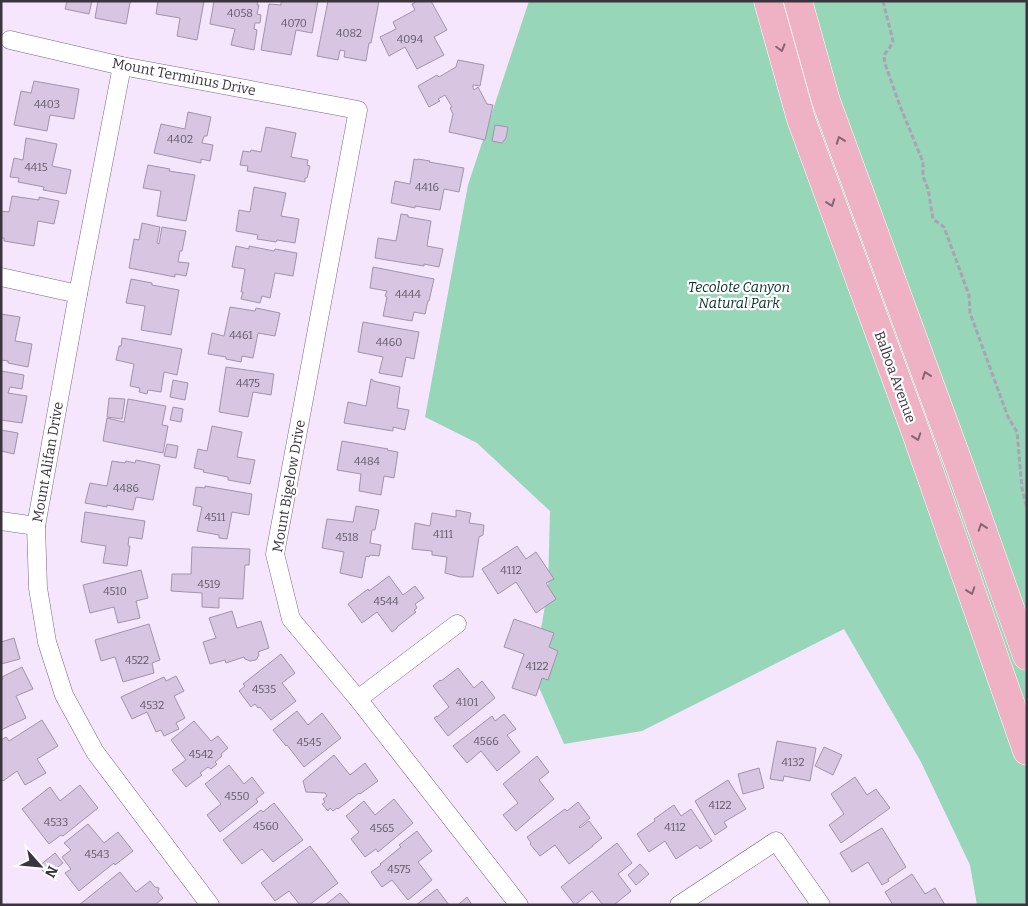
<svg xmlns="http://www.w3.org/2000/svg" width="1028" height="906" viewBox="0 0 1028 906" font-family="Bitter,serif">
	<rect width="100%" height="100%" fill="#f5e6fd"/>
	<path fill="#97d6b8" d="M529,1H1027V905H977L970,865L921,762L844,629L642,731L564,744L533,674L548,589L550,511L477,443L425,417L468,185Z"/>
	<g fill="#d7c5e1" stroke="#a392ac">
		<path d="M67,1H92L89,14L65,9Z"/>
		<path d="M98,1H131L130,3L126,24L95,18Z"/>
		<path d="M158,1H204L197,40L177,36L180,18L156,14Z"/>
		<path d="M214,1H258L257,5H259L257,14L261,15L260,23H255L254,29L257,30L254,50L231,45L235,29L210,24Z"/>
		<path d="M281,1H318L312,33L296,30L291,55L261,50L269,4L281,5Z"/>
		<path d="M328,1H379L371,43H369L366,61L344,57L345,51L340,50L338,60L317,56Z"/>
		<path d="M417,1H431L447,30L434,37L444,55L417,69L405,47L389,56L380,37L396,29L393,22L415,10L412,4Z"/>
		<path d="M458,60L484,65L480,86L473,85V88L474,90L478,87L487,104L493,105L485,140L449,132L453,114L450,108L452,107L445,95L438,99L440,101L429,107L418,86L437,75L439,77L456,67Z"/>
		<path d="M34,81L79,89L74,119L50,115L47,131L14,125L21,91L31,93Z"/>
		<path d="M188,112L211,117L207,136H204L202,143L213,145L210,161L201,159V163L154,153L161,124L185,129Z"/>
		<path d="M495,125L508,127L506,138L502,143L492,141Z"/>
		<path d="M266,127L296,133L291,157L308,160L307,165L310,166L307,178H305V182L247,171L248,166L240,165L243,151L250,152L251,150L261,152Z"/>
		<path d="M26,138L57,144L52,166L71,170L66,194L43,190L44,187L18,182L19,178L10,177L14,158L23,160Z"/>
		<path d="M414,159L418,160V159L430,161L429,162L464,168L459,192L444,189L440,210L415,206V208L391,203L395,181L410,184Z"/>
		<path d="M148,165L170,169L169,171L195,175L186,221L157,216L161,191L143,188Z"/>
		<path d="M254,187L286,193L281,216L299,219L295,243L277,240L276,242L257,239L258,235L236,231L239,210L250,212Z"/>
		<path d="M12,196L39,200V197L59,201L54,224L38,221L34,246L4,241V238H1V211L9,212Z"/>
		<path d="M401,214L408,215V217L431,221L427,246L443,249L439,267L424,264V266L375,258L378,238L396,241Z"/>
		<path d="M142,223L160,227L157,243L159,244L162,227L186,231L182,251H180L178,262L189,263L186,276L175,274V277L129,268L134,239L139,240Z"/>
		<path d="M236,246L249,249V246L274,251L275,249L297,253L293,276L275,273L270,298L262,296L260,303L241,299L243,292H241L245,269L232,267Z"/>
		<path d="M373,267L434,279L429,301H428L425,314L414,312L412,321L383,316L387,297L385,296L387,291L370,288Z"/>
		<path d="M131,279L152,283V285L179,290L171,335L141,330L145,306L126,303Z"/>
		<path d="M230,307L255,311L256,308L280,313L275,336L258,333L253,358L242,356L241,362L226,359V357L208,354L212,333L224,336Z"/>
		<path d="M1,314L20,317L15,341L32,344L28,367L8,363V361L1,360Z"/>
		<path d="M363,322L419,332L414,359L406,357L402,377L379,373L383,357L358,352Z"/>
		<path d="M122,338L182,349L177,375L164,372L161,392L148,390L147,394L139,392L140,388L130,386L134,364L116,360L119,346H121Z"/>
		<path d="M226,367L274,374L271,395L253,392L248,417L219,412Z"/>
		<path d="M1,371L24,375L22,389L10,387L8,393L27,396L22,423L1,420Z"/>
		<path d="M371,379L373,380V381L400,387L397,408L409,410L405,430L393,427V431L344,423L348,402L366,406Z"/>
		<path d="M173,380L188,383L185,400L170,397Z"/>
		<path d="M109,398L125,399L122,419L107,417Z"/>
		<path d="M128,399L166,406L162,425L168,426L163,453L103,441L107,418L124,422Z"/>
		<path d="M173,407L183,409L181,422L170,420Z"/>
		<path d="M212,426L242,432L237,457L255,460L250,484L228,480V477L203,472L204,470L194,468L198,449L207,451Z"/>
		<path d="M1,430L18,433L14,454L1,451Z"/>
		<path d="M342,441L388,449L387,450L398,452L394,478L384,476L381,495L359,491L361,474L337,470Z"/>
		<path d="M167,444L178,446L176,458L164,456Z"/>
		<path d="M136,460L160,465L153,500L136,497L133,510L107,505V507L85,503L90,483L107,486L112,461L125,463L126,461L135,463Z"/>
		<path d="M205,486L252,494L249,515L232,512L227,539L219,538V535L197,531L202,507L193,505L196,487L205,488Z"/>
		<path d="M356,506L379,510L375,530H372L370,543L381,545L379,556L370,555L369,557L366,556L362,578L340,573L344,552L322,548L327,519L353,522Z"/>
		<path d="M456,510L471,513L469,523L484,525L483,535L479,537L473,577H460L445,573L447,557L432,555V551L412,549L415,523L430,526L432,513L456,517Z"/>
		<path d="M85,512L145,521L142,539L129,537L128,546H130L127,566L103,563L106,546L81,542Z"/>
		<path d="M517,546L526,559L536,552L554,579L546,583L556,599L536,613L516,582L498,594L482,569Z"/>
		<path d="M192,547L250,549L249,565H245L243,599L219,598V608L202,607V593L171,591L172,574H191Z"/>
		<path d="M141,570L148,598L136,601L140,618L118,623L114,607L90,613L83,585Z"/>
		<path d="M389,576L403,595L415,586L424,598L415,604L417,608L414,610L416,612L397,627V628L392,632L377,612L362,623L348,604L368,589L369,591Z"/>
		<path d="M232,611L237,628L261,621L269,648L258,652L259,655L256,660L250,661L245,659L244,657L226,663L225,660L210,664L203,642L216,638L209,618Z"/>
		<path d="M514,619L554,633L549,647L558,651L548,680L542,678L536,696L512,688L524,654L504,647Z"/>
		<path d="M149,624L160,660L152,663L154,673L123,682L115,657L101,661L95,640Z"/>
		<path d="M14,638L20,659L1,664V642Z"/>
		<path d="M281,654L295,673L282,683L296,701L271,720L260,707L258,708L255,704L251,707L239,691L245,686L243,684Z"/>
		<path d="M22,667L33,689L16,696L26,718L1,730V680L3,679L2,677Z"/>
		<path d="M458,668L474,688L482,681L495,698L448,736L434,718L437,716V717L449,707L433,686L440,680L441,681Z"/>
		<path d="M176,676L184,691L174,696L185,718L176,723L179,729L164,736L161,730L156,732L147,712L132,719L121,697L164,677L166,681Z"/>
		<path d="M297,711L308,725L322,713L341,738L304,767L287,745L286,746L273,730Z"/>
		<path d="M504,714L516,729L507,735L520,752L497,771L481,751L467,763L453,746L492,716L495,721Z"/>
		<path d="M42,720L58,746L37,759L46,773L25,785L17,771L3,781L1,779V740L6,737L9,741Z"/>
		<path d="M194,721L211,741L218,736L228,748L221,754L222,756L215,762L217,764L211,769L208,767L200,773L202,775L186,787L172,770L186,760L171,740Z"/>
		<path d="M777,741L816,748L810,781L784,776L783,781L770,779Z"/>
		<path d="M824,747L842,755L833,775L815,766Z"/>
		<path d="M334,755L350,775L365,763L378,781L360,794L359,793L338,809L337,808L333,811L330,808L328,811L322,804L325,802L323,799L327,796L325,793L306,792L303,781Z"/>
		<path d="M537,756L549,772L539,780L554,799L516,831L503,815L518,803L503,784Z"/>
		<path d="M229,765L244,784L252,777L264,793L256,799L258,802L220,832L207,815L221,804L205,784Z"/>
		<path d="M759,768L764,788L743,794L738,774Z"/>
		<path d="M855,777L867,795L876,789L890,808L841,843L829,825L844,814L831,794Z"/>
		<path d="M728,780L746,809L724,822L727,827L715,835L695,801Z"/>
		<path d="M80,785L98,808L63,836L61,835L49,844L22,809L50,787L60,801Z"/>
		<path d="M394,799L413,823L378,852L376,849L365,857L351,839L359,832L346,816L364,801L375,815Z"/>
		<path d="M578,802L590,818L579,827L580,828L589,821L602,838L592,846H593L569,864L555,845L540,856L530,844L531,843L527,837L565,809L567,811Z"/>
		<path d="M274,803L303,840L273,862L262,849L242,864L223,840L261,810L263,812Z"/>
		<path d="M674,805L681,816L691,809L712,841L700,849L697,845L676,859L665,841L649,852L637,834L655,821L654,819Z"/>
		<path d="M88,824L104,843L118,832L133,851L115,865L114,863L79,891L65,873L71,869L62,857L71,850L64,843Z"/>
		<path d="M882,828L906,867L888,879L889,881L882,885L868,862L852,872L840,853Z"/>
		<path d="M417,831L432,851L418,862L432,880L408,900L392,880L382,887L371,872L381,865L380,864L401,847L399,845Z"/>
		<path d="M617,843L632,863L618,874L631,891L614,905H603L592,891L575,905L561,887Z"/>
		<path d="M310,846L338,883L309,905H300L289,891L275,901L261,883Z"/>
		<path d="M55,853L63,863L47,876L39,866Z"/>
		<path d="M640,864L649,874L636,885L628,875Z"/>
		<path d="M120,872L136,892L150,881L155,887L159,888L158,892L163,898L155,905H79Z"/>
		<path d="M912,874L925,894L935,888L945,905H893L885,892Z"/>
		<path d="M437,889L449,905H416Z"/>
		<path d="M340,893L351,905H325Z"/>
		<path d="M467,897L472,905H458Z"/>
	</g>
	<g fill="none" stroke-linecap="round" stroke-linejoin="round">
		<g stroke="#786881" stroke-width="19">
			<g id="minor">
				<path d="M10,40L122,66L358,110L275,554L291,619L358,699L519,905"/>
				<path d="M122,66L78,294L36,526L38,588L47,642L64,695L95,752L210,905"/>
				<path d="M1,277L78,294"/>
				<path d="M1,521L36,526"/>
				<path d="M358,699L457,624"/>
				<path d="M679,905L776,841L821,905"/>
			</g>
		</g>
		<g stroke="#fff" stroke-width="29">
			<g id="primary">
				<path d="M768,1L801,119L915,430L1027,751"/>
				<path d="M798,1L826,101L960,467L1027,656"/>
			</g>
		</g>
		<path stroke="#ada1b4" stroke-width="3" stroke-dasharray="5 2.5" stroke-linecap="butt" d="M883,1L893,41L890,47L884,55L885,64L900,106L923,162V176L928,189L933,219L944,227L969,295L970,313L1008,417L1017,432L1022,488L1027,509"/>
		<use href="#minor" stroke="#fff" stroke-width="18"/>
		<use href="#primary" stroke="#efb2c4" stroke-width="28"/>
	</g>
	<defs><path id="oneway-chevron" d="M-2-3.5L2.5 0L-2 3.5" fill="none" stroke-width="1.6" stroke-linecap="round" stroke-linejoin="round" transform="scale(1.25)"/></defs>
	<g stroke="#836674">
		<use href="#oneway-chevron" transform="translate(781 48) rotate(74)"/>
		<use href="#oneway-chevron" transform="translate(840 140) rotate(-110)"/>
		<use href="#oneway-chevron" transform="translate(831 203) rotate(70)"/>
		<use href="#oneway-chevron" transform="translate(926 375) rotate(-110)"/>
		<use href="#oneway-chevron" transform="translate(917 437) rotate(71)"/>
		<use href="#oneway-chevron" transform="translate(982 527) rotate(-109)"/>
		<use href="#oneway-chevron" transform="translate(971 591) rotate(71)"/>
	</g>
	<g text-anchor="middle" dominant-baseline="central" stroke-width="4.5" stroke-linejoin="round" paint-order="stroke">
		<g font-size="11" fill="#625868">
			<text x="240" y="13">4058</text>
			<text x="294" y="23">4070</text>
			<text x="349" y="33">4082</text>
			<text x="410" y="39">4094</text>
			<text x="47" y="104">4403</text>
			<text x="180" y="139">4402</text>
			<text x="36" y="167">4415</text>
			<text x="427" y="187">4416</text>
			<text x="408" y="294">4444</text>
			<text x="241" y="335">4461</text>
			<text x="389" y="342">4460</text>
			<text x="248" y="383">4475</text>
			<text x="367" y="461">4484</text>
			<text x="126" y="488">4486</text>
			<text x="215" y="517">4511</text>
			<text x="443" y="534">4111</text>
			<text x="347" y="537">4518</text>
			<text x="511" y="570">4112</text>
			<text x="209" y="584">4519</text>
			<text x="115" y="591">4510</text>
			<text x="386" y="601">4544</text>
			<text x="137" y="660">4522</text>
			<text x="537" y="666">4122</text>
			<text x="264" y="689">4535</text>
			<text x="467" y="702">4101</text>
			<text x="152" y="705">4532</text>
			<text x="486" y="741">4566</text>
			<text x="309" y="742">4545</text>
			<text x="201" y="754">4542</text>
			<text x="793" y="762">4132</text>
			<text x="237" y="796">4550</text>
			<text x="720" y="805">4122</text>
			<text x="56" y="822">4533</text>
			<text x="266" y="826">4560</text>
			<text x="675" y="827">4112</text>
			<text x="382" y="828">4565</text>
			<text x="97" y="854">4543</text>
			<text x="399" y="869">4575</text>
		</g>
		<g font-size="14" fill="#3b343f" stroke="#fff">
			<text transform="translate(184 77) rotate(11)">Mount Terminus Drive</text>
			<text transform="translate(895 377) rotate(70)">Balboa Avenue</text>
			<text transform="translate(48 462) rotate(-80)">Mount Alifan Drive</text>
			<text transform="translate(289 486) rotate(-80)">Mount Bigelow Drive</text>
		</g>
		<g font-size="14" font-style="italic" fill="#063222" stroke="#fff">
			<text x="739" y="287">Tecolote Canyon<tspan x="739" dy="16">Natural Park</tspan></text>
		</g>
	</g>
	<rect width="1028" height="906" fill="none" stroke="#3b343f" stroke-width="5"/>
	<g transform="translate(40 866) rotate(117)" stroke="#ffffff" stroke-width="4" paint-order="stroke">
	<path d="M0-4L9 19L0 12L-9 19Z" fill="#3b343f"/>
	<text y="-8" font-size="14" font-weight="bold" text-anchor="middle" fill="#3b343f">N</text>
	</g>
</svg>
